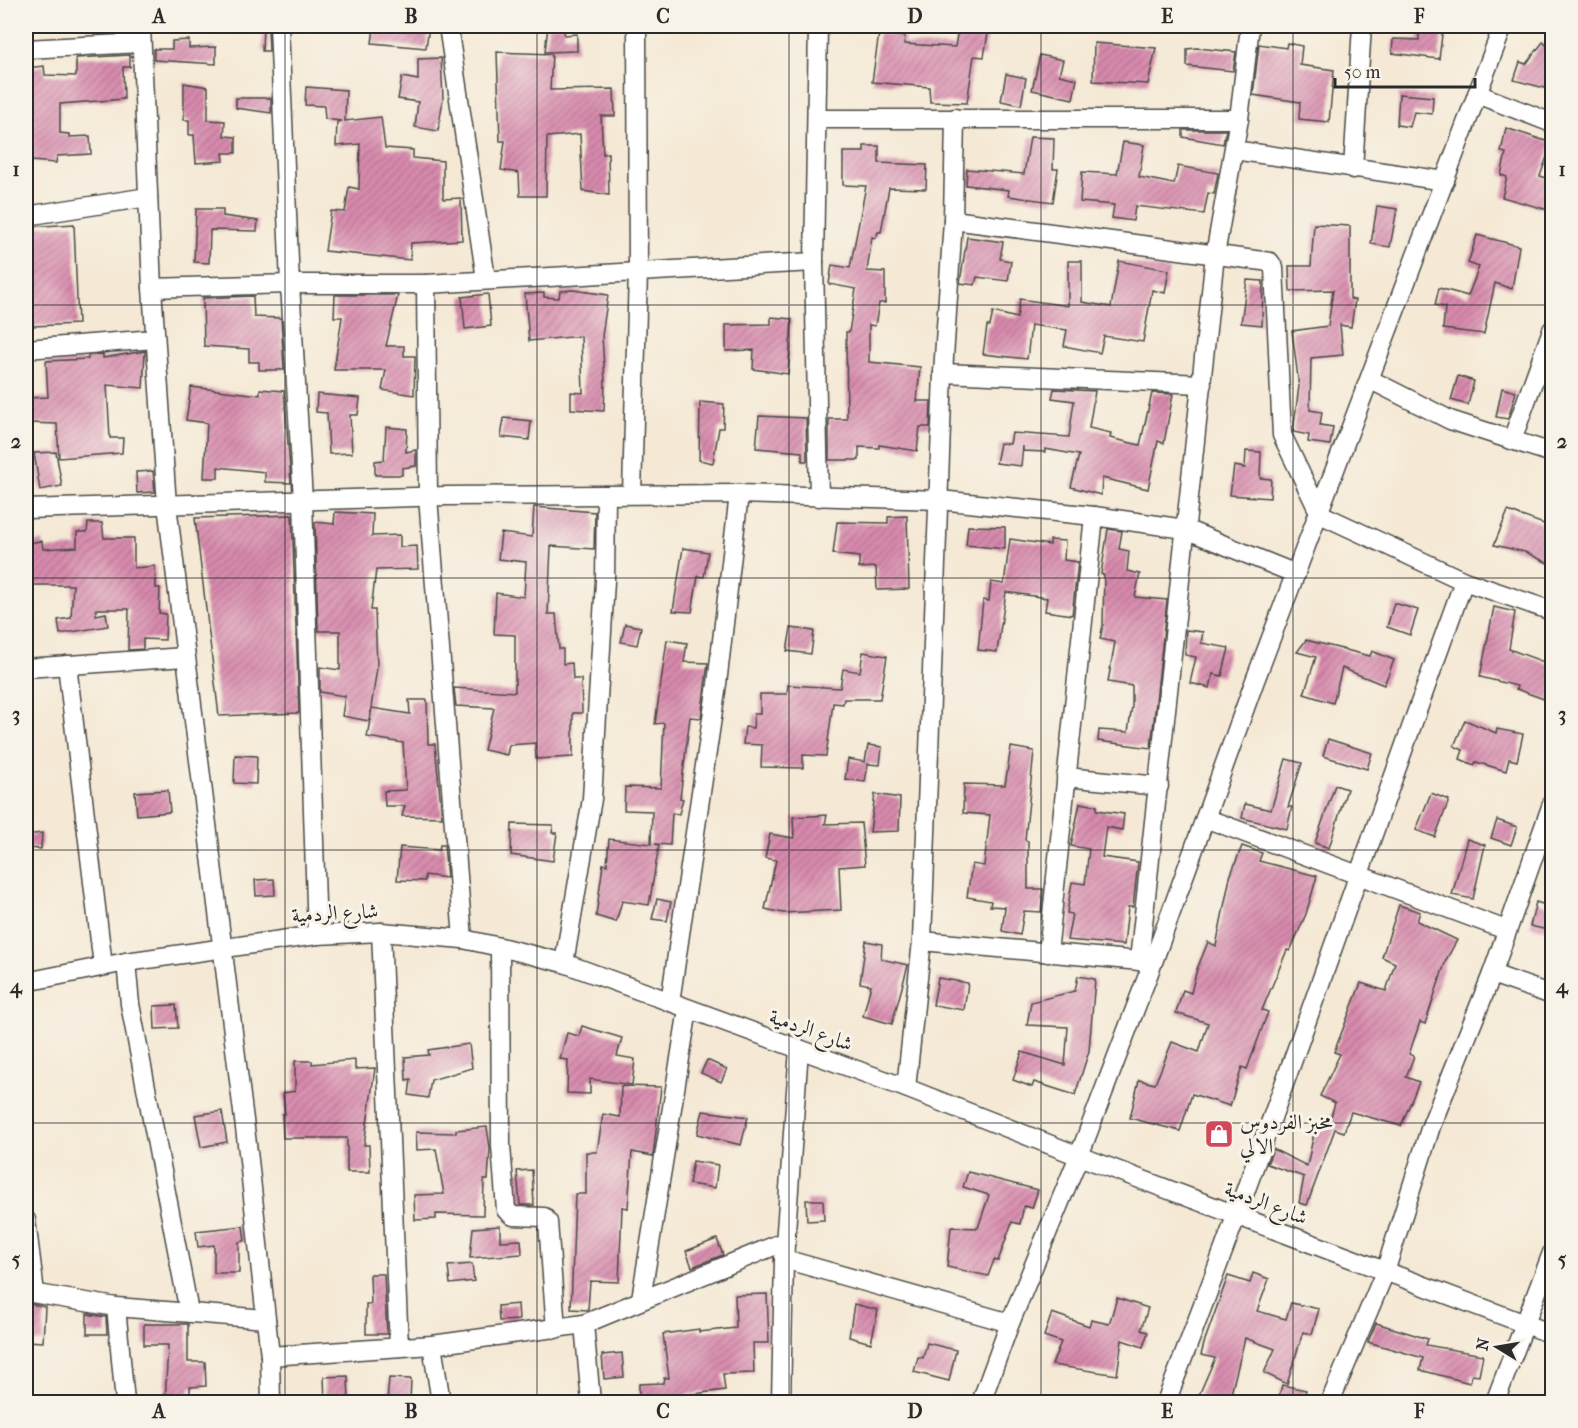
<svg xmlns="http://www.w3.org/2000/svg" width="1578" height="1428" viewBox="0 0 1578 1428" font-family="'IM FELL French Canon',Amiri,serif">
	<defs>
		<pattern id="building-hatch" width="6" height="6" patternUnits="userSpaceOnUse" patternTransform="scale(1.5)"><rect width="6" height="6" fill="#d88aad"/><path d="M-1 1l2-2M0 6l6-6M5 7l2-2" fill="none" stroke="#af718d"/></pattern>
	</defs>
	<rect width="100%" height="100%" fill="#f7f3e8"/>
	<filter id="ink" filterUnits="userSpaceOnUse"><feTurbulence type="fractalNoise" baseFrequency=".0167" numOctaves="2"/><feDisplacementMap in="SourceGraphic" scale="12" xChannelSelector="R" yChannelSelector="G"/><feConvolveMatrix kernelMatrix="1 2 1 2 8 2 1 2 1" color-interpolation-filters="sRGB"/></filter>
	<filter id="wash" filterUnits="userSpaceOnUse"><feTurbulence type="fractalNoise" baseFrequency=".008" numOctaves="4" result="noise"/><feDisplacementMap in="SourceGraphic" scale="24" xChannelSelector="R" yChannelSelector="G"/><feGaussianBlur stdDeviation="1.35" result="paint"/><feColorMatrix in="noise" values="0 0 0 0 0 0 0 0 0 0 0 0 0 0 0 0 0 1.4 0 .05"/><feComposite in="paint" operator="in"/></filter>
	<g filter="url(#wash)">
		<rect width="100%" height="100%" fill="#f5e9d5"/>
		<g id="blocks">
			<g fill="url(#building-hatch)">
				<path d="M97,26H127L128,32L98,34Z"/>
				<path d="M263,26L268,27L269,51H262Z"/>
				<path d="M406,26H429L426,48L372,43L374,28L405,31Z"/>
				<path d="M548,26H565L564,35L577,34V51L545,52Z"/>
				<path d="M1443,27L1439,59L1392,53L1393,39L1419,40V28Z"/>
				<path d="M958,29L988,33L984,57L974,56L967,103L930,102L929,87L872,82L879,33L905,37L904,44L955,47Z"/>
				<path d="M189,40V48L216,47V64L154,60V49H172V41Z"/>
				<path d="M1543,42L1552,50V90L1514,80L1520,62L1526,64Z"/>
				<path d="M1094,43L1156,48L1148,84L1093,81Z"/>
				<path d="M1287,43L1302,46L1300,65L1334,70L1329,122L1299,119L1300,102L1253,95L1259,44L1286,48Z"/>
				<path d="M1197,48L1236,52L1233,71L1187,66V49Z"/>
				<path d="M497,52L552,54L550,90L614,89L615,116H601L603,154L608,153L609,195L583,191L580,134L547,137L546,196H520L519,173L501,170L505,141H500Z"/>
				<path d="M130,55V67H123L124,99L60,104V133L69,134V137L90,136L91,154L57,156L56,163L31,161L34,114L26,115V68L44,66L45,75L76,76V58Z"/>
				<path d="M1040,55L1063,60L1059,75L1077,79L1073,99L1032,90Z"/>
				<path d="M441,58L443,99L438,131L415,127L418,102L398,99L402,77L418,80V59Z"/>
				<path d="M1006,74L1026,78L1021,105L1001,101Z"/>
				<path d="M184,83L208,87V120L225,121L224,136L236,137V153H223L224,161L196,163L194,135H189V120H184Z"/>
				<path d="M306,87L346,90L345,121L381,117L385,148L413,150V158L443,161V199L461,198L462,240L411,243L410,260L325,251L331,211L345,212L349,187L359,189L360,144L336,146L337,122L341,121L325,119L324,106L305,105Z"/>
				<path d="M1399,94L1433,97L1432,114L1414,112L1410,127L1397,125Z"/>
				<path d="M236,98H271V113L236,108Z"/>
				<path d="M1506,128L1552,143L1540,176L1552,180V211L1502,197L1507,177L1501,175L1506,153L1501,152Z"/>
				<path d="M1183,130H1226L1223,144L1183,137Z"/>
				<path d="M1030,137L1054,138L1053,169H1058L1053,202L1008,196L1009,190L966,185L967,169L1024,174Z"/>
				<path d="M1123,142L1144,145L1139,177L1174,184L1178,166L1218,173L1214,194L1208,193L1204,214L1135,206L1133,221L1112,218L1114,205L1080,202L1082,172L1117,174Z"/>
				<path d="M864,146H879V163L927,165L926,189L889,188L881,232H878L876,238L872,237L867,271L885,272V303H879L875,326L869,325V362L920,367L917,401H931L930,427H920L917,451L879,445V448L859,447V460H829V419H847L846,332H849L856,289L829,284L832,265L850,268L866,186L843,185V152H864Z"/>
				<path d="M1377,206L1397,209L1390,247L1371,244Z"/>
				<path d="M196,209H223V216L258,221L257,231L210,230L209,263L194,262Z"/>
				<path d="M74,224L78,324L33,326L28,227Z"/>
				<path d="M1314,224L1350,226V299L1355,300L1351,327L1340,325L1343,355L1311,358L1310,410L1322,412L1320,425L1333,427L1330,445L1308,442L1309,435L1293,432L1299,386L1292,331L1328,326L1333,290L1290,291L1289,266H1311Z"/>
				<path d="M1477,235L1519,246L1512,289L1495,283L1484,334L1443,329L1445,307L1435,305L1439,288L1468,296L1479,267L1468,263Z"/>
				<path d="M967,237L1003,242L1000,259L1011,261L1008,281L977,277L975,285L960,283Z"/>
				<path d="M1068,261H1082V302L1111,307L1119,261L1169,270L1165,293L1152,290L1143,342L1104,336L1100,353L1064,346L1067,330L1031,325L1027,359L983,354L987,326H990L993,312L1017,318L1020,299L1068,306Z"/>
				<path d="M1247,280L1263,281L1262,325L1241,323Z"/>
				<path d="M573,290L608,295L602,336L605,382L604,411L571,409V392L583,393L581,336L529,341L525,294L544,293V297L559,298L560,291Z"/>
				<path d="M488,294L491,326L465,329L462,297Z"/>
				<path d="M335,295H398L386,346H404V356H415L414,395L382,390L386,370H334L342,317H334Z"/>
				<path d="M253,296L254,317L281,318L284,370H259V362H249V349L204,346L203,298Z"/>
				<path d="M771,317L792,319L788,374L753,369L754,350L726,351V325L771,324Z"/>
				<path d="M145,351L143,388L107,385L110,438H123L122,453L59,458L57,424L29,423L28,398L48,397L46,361L88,359V355L103,354V358Z"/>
				<path d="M1458,376L1474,381L1468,405L1451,400Z"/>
				<path d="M191,387L260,395V389L284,391L291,483L265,482V472L218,467V478H204L207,423L186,420Z"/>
				<path d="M1502,388L1516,392L1508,419L1496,417Z"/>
				<path d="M1054,389L1095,391L1089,428L1111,433L1110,438L1140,445L1152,393L1173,394L1164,443L1158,441L1148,489L1102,478L1101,495L1071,487L1079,455L1045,449V452L1023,451V446L1021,466L996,463L1000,443L1010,444L1012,433L1069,437L1074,401L1052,398Z"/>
				<path d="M317,394L360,398L358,415H350L352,453L329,454L327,413L316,412Z"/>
				<path d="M700,402L724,404L723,428H719L713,463L699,460Z"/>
				<path d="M759,416L806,418L807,461H802V452L756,448Z"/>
				<path d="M504,418L531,421L529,440L501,437Z"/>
				<path d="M386,427L407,429L406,452L416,450V466L402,468V475H375V461L384,460Z"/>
				<path d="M1246,451L1261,452L1260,478L1271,479L1270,498L1230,495L1234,466L1245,468Z"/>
				<path d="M56,452L62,486L40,490L34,453Z"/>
				<path d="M153,471L155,492L137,493L136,472Z"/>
				<path d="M534,507L595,512L594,549L551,546L548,614H556L559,649H563V664L572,663L573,679H581L582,713H573V757L536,759L535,743L509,745L507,755L484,750L494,708L456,706L454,688L515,692V635L494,634L496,593L524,597L526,562L498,559L501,533L532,537Z"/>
				<path d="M1508,511L1552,527V565L1525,552L1494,545Z"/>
				<path d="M335,512L373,514L372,536L400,535V547L417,546L418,569L376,570L371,610H375L377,668L369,721L342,716L345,696L320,692V667L340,670V631H318L315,522L334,524Z"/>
				<path d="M292,515L299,713L219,716L195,518Z"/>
				<path d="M907,516L909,589L877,590L876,567L859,568V557L833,554L837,522L888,523V517Z"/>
				<path d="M88,523H102L104,538H134V568L155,566L156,588H160L159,613L166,614L165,640L143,639V649L128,650L129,609H96V615L106,613L108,626L60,634L58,620L71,618L73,585H26V543L42,541L43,549L77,547V532H87Z"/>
				<path d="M968,526L1005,527V549L966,545Z"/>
				<path d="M1108,529L1122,531L1119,549L1129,551L1127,571L1140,574L1135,597L1167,600L1151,748L1098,741L1099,730L1128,732L1132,706V686L1108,682L1115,642L1100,639L1103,625L1104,575L1101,574Z"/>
				<path d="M1010,539L1050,545V540L1065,541L1064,560L1078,562L1072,615L1045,611L1047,598L1006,592L997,652L978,650L983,600L989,601L991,582L1004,584Z"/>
				<path d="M683,548L708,552L704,577L698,576L692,612L673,611Z"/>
				<path d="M1394,603L1418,610L1410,635L1387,627Z"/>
				<path d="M1494,607L1515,612L1509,649L1552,665V702L1516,689L1517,686L1480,677Z"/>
				<path d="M625,624L641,627L637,645L621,642Z"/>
				<path d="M791,628L814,631L811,654L787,651Z"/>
				<path d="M1186,630L1203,632L1201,643L1229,648L1222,676L1213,674L1210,688L1190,683L1196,657L1185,655Z"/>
				<path d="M667,640L687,643L684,662L708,663L701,718L690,717L680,798L683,799L679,814L672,813L670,845L655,844L659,845L649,905L622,901L616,922L596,916L603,864L607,865L609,839L651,844L652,811L624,810L625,787L661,788L664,723L655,724Z"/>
				<path d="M1306,640L1370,656L1372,651L1394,660L1384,685L1342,668L1333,703L1304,694L1316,657L1297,652Z"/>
				<path d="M863,652L887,656L880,699H844L843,704L833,703L826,756L803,755V768L761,767L762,745L743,744L745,727L753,728L754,714H760V694H787L788,685L840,688L843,669L860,672Z"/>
				<path d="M409,700H427L428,744H435L442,817L402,816L405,806H385L384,791L406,790L403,743L367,737L372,708L410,714Z"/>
				<path d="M1465,720L1496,733L1497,729L1523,734L1517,761L1509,759L1506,771L1476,762L1474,765L1460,759L1463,750L1454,746Z"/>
				<path d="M1328,739L1372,753L1367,769L1323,756Z"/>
				<path d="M868,745L882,747L880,765L868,764L865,782L845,779L848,759L865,762Z"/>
				<path d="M1011,747L1034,751L1025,840L1028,841V889H1043L1041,912L1024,911L1020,935L1002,931L1005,907L990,906L991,901L967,897L972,864L984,866L990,815L963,813L964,784L1005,785Z"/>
				<path d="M235,755L257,756L256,784L234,783Z"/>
				<path d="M1286,759L1302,763L1288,807H1292L1287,829L1242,818L1245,804L1271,810Z"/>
				<path d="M1335,785L1347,789L1329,848L1315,843Z"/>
				<path d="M168,790L170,812L137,815L135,792Z"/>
				<path d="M1431,793L1449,800L1435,837L1416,830Z"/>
				<path d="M875,794L900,798L899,831L870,832Z"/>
				<path d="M1080,803L1097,806V810L1124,814L1122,830L1106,827L1102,857L1138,862L1133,907H1128L1124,945L1067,940L1072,914L1067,913L1072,882L1085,884L1089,849L1071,846Z"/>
				<path d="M827,815L825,824L861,823L865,865L839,867L841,910L783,913L765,909L776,860L765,858L770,834L794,838L793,817Z"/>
				<path d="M1497,820L1517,827L1511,845L1491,838Z"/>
				<path d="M512,824L553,825L552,833H557L553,861L511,855Z"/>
				<path d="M42,833L41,849L26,848V835Z"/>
				<path d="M1467,839L1485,845L1473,899L1452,895Z"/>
				<path d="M440,845H444L447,878L425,875V881L397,880L400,847L439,850Z"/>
				<path d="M1242,846L1262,853L1259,861L1317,876L1306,914L1290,951L1287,950L1262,1010L1268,1012L1247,1069L1242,1067L1230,1106L1192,1094L1180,1131L1130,1118L1139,1080L1155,1084L1172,1042L1199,1052L1208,1023L1176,1013L1183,990L1191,993L1197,969L1208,942L1216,946L1230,877Z"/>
				<path d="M274,879L275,895L256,896L255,880Z"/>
				<path d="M657,899L671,902L667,921L652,919Z"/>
				<path d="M1536,902L1552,907V931L1530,926Z"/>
				<path d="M1399,905L1420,912L1417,921L1457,940L1446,960L1425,1024L1420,1022L1409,1054L1414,1056L1406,1077L1419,1082L1401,1126L1351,1112L1344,1132L1335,1129L1307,1205L1299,1203L1304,1177L1267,1164L1273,1149L1307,1166L1316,1124L1328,1127L1335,1103L1320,1096L1340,1054L1334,1052L1361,983L1386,991L1395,963L1382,957Z"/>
				<path d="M866,941L882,944L881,959L908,965L892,1024L863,1016L871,985L860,983Z"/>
				<path d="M1078,976L1095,979L1089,1051L1075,1095L1034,1082L1032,1087L1013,1080L1022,1052L1065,1065L1068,1027L1027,1025L1031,1002L1075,991Z"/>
				<path d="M938,978L968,983L964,1010L933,1005Z"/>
				<path d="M176,1005L178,1028L155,1029L154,1006Z"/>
				<path d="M582,1026L622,1038L617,1056L635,1059L632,1085L590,1079V1094L567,1093L568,1060L560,1059L567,1033L579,1036Z"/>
				<path d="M469,1044L472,1068L431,1080L428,1098L409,1095L411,1079L406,1080L405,1057L429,1055L428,1050Z"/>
				<path d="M355,1060V1069L375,1068L364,1145H369L370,1172H347V1138H283L282,1114H285L283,1093L295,1091V1061H312V1064Z"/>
				<path d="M707,1060L727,1069L721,1082L701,1073Z"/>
				<path d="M621,1086L661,1087L653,1156L632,1152L628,1208L622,1207L619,1282L590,1281L588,1310L571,1309L575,1194H586V1152H597L603,1114L620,1117Z"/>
				<path d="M222,1111L227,1142L201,1147L195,1115Z"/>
				<path d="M703,1111L748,1117L741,1145L697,1134Z"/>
				<path d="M487,1127L490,1148L488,1180H484L483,1215L436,1214V1219L415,1220L414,1195L444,1194L436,1149L417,1150L416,1132L456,1133V1130Z"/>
				<path d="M693,1161L718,1165L715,1188L689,1184Z"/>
				<path d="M532,1170L534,1205H520L517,1171Z"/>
				<path d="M968,1172L1038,1190L1032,1208L1024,1206L1020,1224L1012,1222L998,1261L994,1260L988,1276L947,1267L951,1227L978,1228L989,1195L963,1187Z"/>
				<path d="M806,1200H823L824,1220L807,1221Z"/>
				<path d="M243,1226L245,1241L239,1242V1273H214V1245L198,1247L196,1231Z"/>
				<path d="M500,1226V1241L521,1240L522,1254L470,1258L473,1228Z"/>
				<path d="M717,1239L723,1255L692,1267L686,1251Z"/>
				<path d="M472,1264L474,1281L450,1284L448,1266Z"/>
				<path d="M1253,1273L1269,1279L1257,1311L1286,1319L1291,1303L1319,1309L1312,1334L1303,1332L1287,1384L1264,1373L1275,1349L1245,1338L1229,1402H1216L1199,1395L1215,1358L1201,1355L1205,1340L1228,1276L1250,1283Z"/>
				<path d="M370,1274H384L387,1334H366V1304H371Z"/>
				<path d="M767,1294L769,1343H753L754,1373L723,1374L725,1390L686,1395V1402H639V1384L663,1383L664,1378H669L663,1334L699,1329V1332L736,1328L735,1295Z"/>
				<path d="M1117,1298L1148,1308L1141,1330L1148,1332L1143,1347L1122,1340L1117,1375L1052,1365L1061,1342L1044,1336L1052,1313L1089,1326L1091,1320L1109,1324Z"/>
				<path d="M26,1303L45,1307L43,1342L26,1341Z"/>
				<path d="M518,1304L519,1320L499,1321L498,1306Z"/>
				<path d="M854,1304L878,1310L871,1343L849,1337Z"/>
				<path d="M87,1314L106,1317L107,1334H87Z"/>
				<path d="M1376,1323L1428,1339L1426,1345L1483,1355L1479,1376L1472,1375L1470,1383L1420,1370L1423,1358L1368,1342Z"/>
				<path d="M144,1324H188V1362H205L206,1386L190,1387V1402H165L168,1345H144Z"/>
				<path d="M927,1343L956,1350L949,1381L914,1372L918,1357L923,1358Z"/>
				<path d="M622,1353L624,1377L604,1379L602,1355Z"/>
				<path d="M348,1376L349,1402H325L324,1377Z"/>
				<path d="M389,1378L411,1379L410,1402H387Z"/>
				<path d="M1282,1385L1306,1390L1303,1402H1278Z"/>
			</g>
		</g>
	</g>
	<g filter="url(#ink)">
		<use href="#blocks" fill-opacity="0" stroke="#494844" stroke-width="1.5"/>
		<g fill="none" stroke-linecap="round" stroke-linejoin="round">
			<g stroke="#494844" stroke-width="21">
				<g id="street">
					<path d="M141,26L152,288L167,505L249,1160L270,1356L271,1402"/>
					<path d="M279,26L290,284L303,500L317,935"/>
					<path d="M448,26L486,279"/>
					<path d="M818,26L814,262L819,497"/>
					<path d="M26,49L141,43"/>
					<path d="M1477,94L1552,123"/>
					<path d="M817,119H1239"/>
					<path d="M1234,150L1445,181"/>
					<path d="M1353,169L1362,26"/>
					<path d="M26,216L148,197"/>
					<path d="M953,220L1270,262L1274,268L1282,435L1320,514L1464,581L1552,611"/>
					<path d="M426,284L428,497L463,939"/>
					<path d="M152,288L290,284H426L814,262"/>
					<path d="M26,349L155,339"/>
					<path d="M943,373L1202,384"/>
					<path d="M1371,380L1450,420L1552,453"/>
					<path d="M1512,440L1552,330"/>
					<path d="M632,494L638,272L637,26"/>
					<path d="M26,509L447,496L739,494L940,500L1094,516L1185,529L1296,574"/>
					<path d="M67,665L103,966"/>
					<path d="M26,668L185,657"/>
					<path d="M1066,777L1159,786"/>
					<path d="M1205,818L1506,930"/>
					<path d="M381,932L399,1347"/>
					<path d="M922,941L1151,962"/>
					<path d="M500,947L501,1146L506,1210L513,1216L544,1217L548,1222L556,1329"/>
					<path d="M1048,953L1094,516"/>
					<path d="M1139,961L1215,255L1239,119L1250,26"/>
					<path d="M126,962L130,1004L189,1312"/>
					<path d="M564,963L592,799L605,581L606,495"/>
					<path d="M1492,974L1552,995"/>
					<path d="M26,982L126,962L317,935L381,932L463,939L500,947L564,963L906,1088L1079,1156L1552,1334"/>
					<path d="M670,1002L717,684L739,494"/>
					<path d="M906,1088L922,941L943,373L953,220L955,118"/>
					<path d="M26,1220L35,1293"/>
					<path d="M784,1259L1010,1323"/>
					<path d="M26,1292L116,1307L266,1319"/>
					<path d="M641,1299L688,1009"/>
					<path d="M116,1307L125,1402"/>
					<path d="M584,1324L591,1402"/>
					<path d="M432,1345L441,1402"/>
					<path d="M270,1356L432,1345L584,1324L786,1241"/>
					<path d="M781,1402L784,1259L799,1049"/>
					<path d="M981,1402L1010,1323L1079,1156L1153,962L1254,683L1503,26"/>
					<path d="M1166,1402C1271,1131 1364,855 1464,581"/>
					<path d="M1330,1402L1385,1272L1431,1126L1492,974L1552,804"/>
					<path d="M1495,1402L1552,1253"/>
				</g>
			</g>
			<use href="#street" stroke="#fff" stroke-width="18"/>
		</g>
	</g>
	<path fill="none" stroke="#2b2b2b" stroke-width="1.5" stroke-opacity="0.55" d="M285,26V1402M537,26V1402M789,26V1402M1041,26V1402M1293,26V1402M26,305H1552M26,578H1552M26,850H1552M26,1123H1552"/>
	<defs>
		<g id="shop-square" transform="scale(1.5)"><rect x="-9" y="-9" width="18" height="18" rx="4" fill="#d1495b" stroke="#f7f3e8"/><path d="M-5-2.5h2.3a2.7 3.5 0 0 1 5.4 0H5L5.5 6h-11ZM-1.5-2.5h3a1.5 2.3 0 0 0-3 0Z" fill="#fff"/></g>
	</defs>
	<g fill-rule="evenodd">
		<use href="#shop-square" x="1219" y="1134"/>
	</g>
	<g text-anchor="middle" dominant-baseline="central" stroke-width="6" stroke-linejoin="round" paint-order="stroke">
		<g font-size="21" fill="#2b2b2b" stroke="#f7f3e8">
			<text transform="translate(335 913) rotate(-3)">شارع الردمية</text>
			<text transform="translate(811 1030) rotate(20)">شارع الردمية</text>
			<text transform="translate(1266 1203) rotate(21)">شارع الردمية</text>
		</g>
		<g font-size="21" fill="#2b2b2b" stroke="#f7f3e8" text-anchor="start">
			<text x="1240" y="1122">مخبز الفردوس<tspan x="1240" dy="24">الالي</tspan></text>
		</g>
	</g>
	<rect width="1578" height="1428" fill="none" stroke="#f7f3e8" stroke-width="66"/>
	<g transform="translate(1497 1347) rotate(281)" stroke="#f7f3e8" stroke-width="4.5" paint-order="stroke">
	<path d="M0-4.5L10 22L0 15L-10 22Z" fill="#2b2b2b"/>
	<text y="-9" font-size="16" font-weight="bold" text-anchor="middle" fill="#2b2b2b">N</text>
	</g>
	<path d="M1335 78v9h140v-9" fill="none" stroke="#2b2b2b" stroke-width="3"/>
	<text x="1344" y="78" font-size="18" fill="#2b2b2b" stroke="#f7f3e8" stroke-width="4.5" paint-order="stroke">50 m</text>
	<rect x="33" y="33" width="1512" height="1362" fill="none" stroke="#2b2b2b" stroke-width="2"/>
	<g font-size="20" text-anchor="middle" font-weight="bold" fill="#2b2b2b">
		<text x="159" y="23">A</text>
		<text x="411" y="23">B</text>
		<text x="663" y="23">C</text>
		<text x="915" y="23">D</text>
		<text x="1167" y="23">E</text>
		<text x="1419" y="23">F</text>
		<text x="16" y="176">1</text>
		<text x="1562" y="176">1</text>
		<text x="16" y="448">2</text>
		<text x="1562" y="448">2</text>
		<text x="16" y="721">3</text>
		<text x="1562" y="721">3</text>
		<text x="16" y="993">4</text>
		<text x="1562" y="993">4</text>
		<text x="16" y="1266">5</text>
		<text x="1562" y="1266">5</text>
		<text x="159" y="1418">A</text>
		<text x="411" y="1418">B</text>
		<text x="663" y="1418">C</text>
		<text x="915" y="1418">D</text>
		<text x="1167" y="1418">E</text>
		<text x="1419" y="1418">F</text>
	</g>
</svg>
